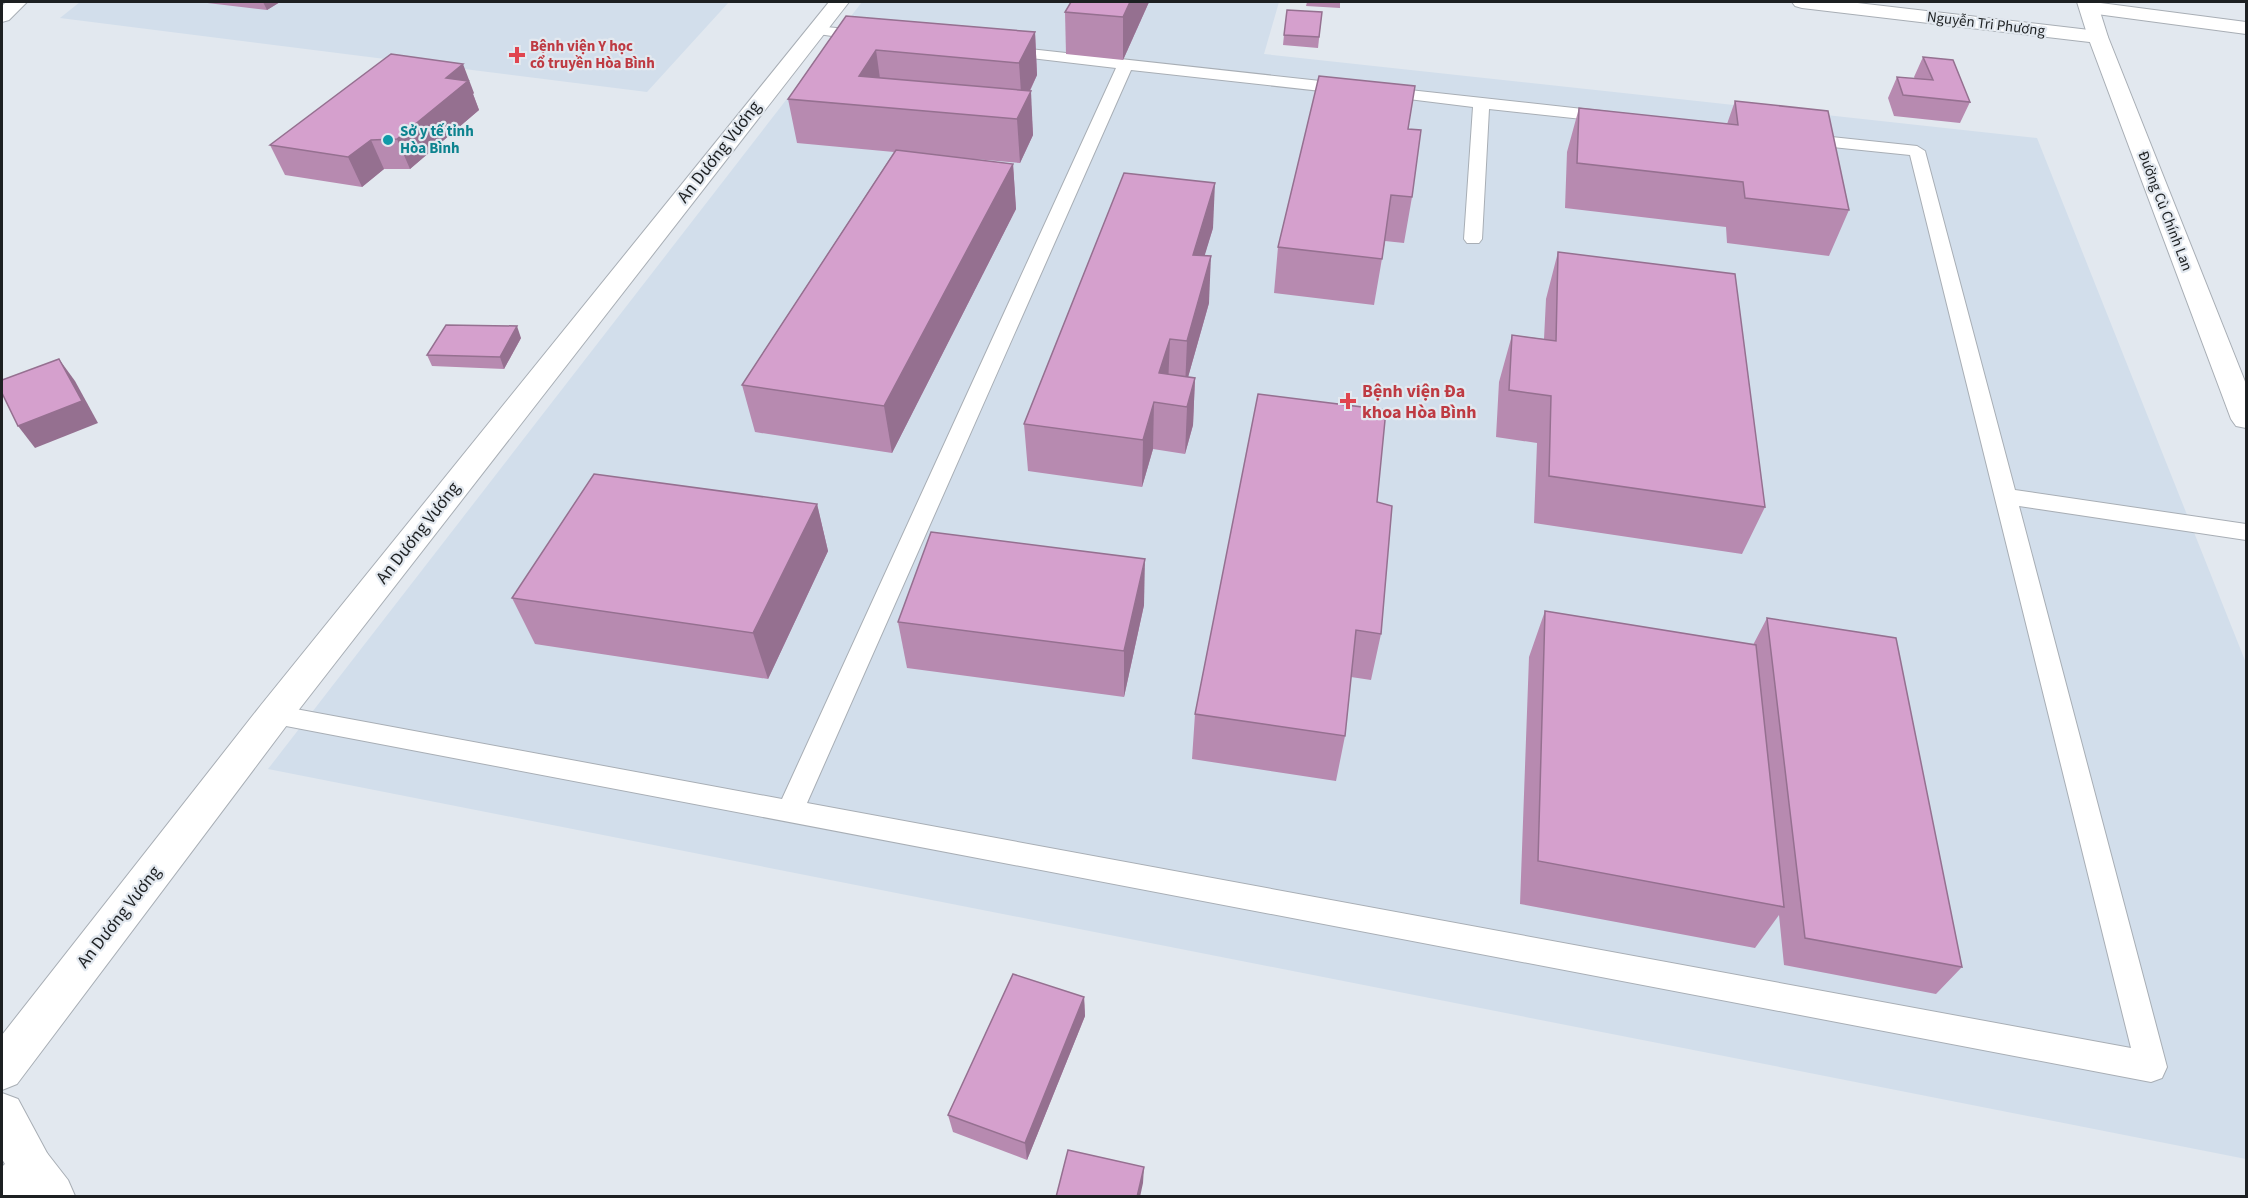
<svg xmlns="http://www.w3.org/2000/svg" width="2248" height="1198" viewBox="0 0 2248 1198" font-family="'Source Sans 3',sans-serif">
	<rect width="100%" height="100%" fill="#e2e8ef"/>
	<g fill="#d2deeb">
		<path d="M80,2H729L647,92L60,18Z"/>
		<path d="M862,2H1279L1264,54L2037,138L2246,663V1159L268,769Z"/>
	</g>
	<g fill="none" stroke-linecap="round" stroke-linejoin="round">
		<g stroke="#a8aeb5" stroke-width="2">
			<g id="lane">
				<path d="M816,26L867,31L875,36L867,41L811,33L809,30L811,27Z"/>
				<path d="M1003,46L1348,84L1356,89L1348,94L1131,70L807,803L2131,1048L1910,155L1803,144L1795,139L1803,134L1917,146L1925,151L2015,490L2246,524V540L2019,506L2167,1067L2162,1078L2151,1082L265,722L261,715L265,708L274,705L782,799L1116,68L998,54L995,51L998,48Z"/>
				<path d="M1382,87L1610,112L1618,117L1610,122L1489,109L1482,239L1479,243H1467L1464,239L1473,107L1376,95L1374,92L1376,89Z"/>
			</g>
		</g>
		<g stroke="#a8aeb5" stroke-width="2">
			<g id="street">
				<path d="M829,2H849L287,725L17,1084L2,1090V1035L261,705Z"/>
				<path d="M1792,2H1849L2098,31L2105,33L2108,37L2105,41L2098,43L1802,8L1795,6Z"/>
				<path d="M2093,2L2246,22V34L2089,13L2082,11L2079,7L2082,3Z"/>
				<path d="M31,1146L47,1153L54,1169L47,1185L37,1196H2V1167L15,1153Z"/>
			</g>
		</g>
		<g stroke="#a8aeb5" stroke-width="2">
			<g id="secondary">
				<path d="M6,2H27L9,20L2,22V6Z"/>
				<path d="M2077,2H2097L2108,37L2246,384V428L2236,426L2231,419L2088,37Z"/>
				<path d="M2,1093L18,1099L47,1153L68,1180L75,1196H24L2,1159Z"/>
			</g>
		</g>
		<use href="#lane" fill="#fff" fill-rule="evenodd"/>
		<use href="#street" fill="#fff" fill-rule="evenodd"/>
		<use href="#secondary" fill="#fff" fill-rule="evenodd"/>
	</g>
	<g fill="#b78ab0">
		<path d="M199,2H280L267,10Z"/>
		<path d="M1149,2L1123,60L1066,54L1065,12Z"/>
		<path d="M1307,2H1340V8L1306,6Z"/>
		<path d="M1515,2H1544V3Z"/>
		<path d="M1322,12L1318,48L1283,45L1284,35Z"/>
		<path d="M846,16L1035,32L1037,75L1030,91L1033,135L1020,163L974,159L1013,164L1016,209L892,453L755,432L742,385L894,152L797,143L788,99Z"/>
		<path d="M1923,57L1970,102L1960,123L1894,116L1888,98L1897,77L1915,79L1914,77Z"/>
		<path d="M474,93L473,94L479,110L410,169H384L362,187L285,175L270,145Z"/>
		<path d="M1735,101L1849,210L1829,256L1727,243L1726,227L1565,208L1567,152L1579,108L1727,124Z"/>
		<path d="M1408,129L1412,197L1404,243L1385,241L1374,305L1274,293L1278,247Z"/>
		<path d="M1213,228L1204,256L1209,303L1188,377L1195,378L1193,425L1185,454L1153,449L1142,487L1028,471L1024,424Z"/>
		<path d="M1558,252L1765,507L1742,554L1534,523L1537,443L1496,437L1499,382L1512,335L1544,339L1546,299Z"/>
		<path d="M521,338L504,369L432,366L427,355Z"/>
		<path d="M1377,502L1381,634L1371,680L1351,677L1345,736L1336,781L1192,759L1195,714Z"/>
		<path d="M817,504L828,551L768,679L535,644L512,598Z"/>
		<path d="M1144,605L1124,697L907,668L898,622Z"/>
		<path d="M1545,611L1753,645L1767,618L1962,967L1936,994L1784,965L1779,915L1755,948L1520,904L1529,657Z"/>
		<path d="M1084,997L1085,1016L1027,1160L953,1132L948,1115Z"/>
	</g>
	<g fill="#957090">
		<path d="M263,2H280L267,10Z"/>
		<path d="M1130,2H1149L1123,60V17Z"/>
		<path d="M1035,32L1037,75L1022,107L1019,63Z"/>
		<path d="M876,50L882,93L859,76Z"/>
		<path d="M463,64L474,93L473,94L479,110L410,169L397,139L446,78Z"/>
		<path d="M1031,91L1033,135L1020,163L1017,119Z"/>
		<path d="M371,140L384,169L362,187L348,157Z"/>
		<path d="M1013,164L1016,209L892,453L884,406Z"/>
		<path d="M1215,183L1213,228L1191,301L1193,255Z"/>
		<path d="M1211,256L1209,303L1185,388L1187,341Z"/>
		<path d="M517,326L521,338L504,369L500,357Z"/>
		<path d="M1170,339L1168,386L1159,373Z"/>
		<path d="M59,359L75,381L98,423L35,448L18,426Z"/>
		<path d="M1195,378L1193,425L1185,454L1187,407Z"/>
		<path d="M1154,402L1153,449L1142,487L1143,440Z"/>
		<path d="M817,504L828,551L768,679L753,633Z"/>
		<path d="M1145,559L1144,605L1124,697V651Z"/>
		<path d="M1084,997L1085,1016L1027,1160L1025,1143Z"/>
		<path d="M1144,1167L1143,1183L1140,1197H1137Z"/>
	</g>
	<g fill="#d5a0cd" stroke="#957090" stroke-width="1.5">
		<path d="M1071,2H1130L1123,17L1065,12Z"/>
		<path d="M1287,10L1322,12L1319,37L1284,35Z"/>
		<path d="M846,16L1035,32L1019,63L876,50L859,76L1031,91L1017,119L788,99Z"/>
		<path d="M391,54L463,64L446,78L468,81L397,139L371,140L348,157L270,145Z"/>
		<path d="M1923,57L1953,60L1970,102L1903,95L1897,77L1933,80Z"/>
		<path d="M1319,76L1415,86L1408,129L1421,130L1412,197L1391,195L1382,259L1278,247Z"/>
		<path d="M1735,101L1828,111L1849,210L1745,198L1743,182L1577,163L1579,108L1738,125Z"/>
		<path d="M896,150L1013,164L884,406L742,385Z"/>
		<path d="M1124,173L1215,183L1193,255L1211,256L1187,341L1170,339L1159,373L1195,378L1187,407L1154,402L1143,440L1024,424Z"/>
		<path d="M1558,252L1735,274L1765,507L1549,476L1551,396L1509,390L1512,335L1556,341Z"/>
		<path d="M446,325L517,326L500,357L427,355Z"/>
		<path d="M59,359L82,401L18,426L2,393V380Z"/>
		<path d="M1258,394L1386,410L1377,502L1392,506L1381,634L1356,630L1345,736L1195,714Z"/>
		<path d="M594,474L817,504L753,633L512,598Z"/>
		<path d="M931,532L1145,559L1124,651L898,622Z"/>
		<path d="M1545,611L1756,645L1784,907L1538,861Z"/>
		<path d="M1767,618L1896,638L1962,967L1805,938Z"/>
		<path d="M1013,974L1084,997L1025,1143L948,1115Z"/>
		<path d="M1068,1150L1144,1167L1137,1197H1056Z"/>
	</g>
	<g fill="#e0444e" stroke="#e2e8ef" stroke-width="2">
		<path d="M514 46h6v6h6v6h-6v6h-6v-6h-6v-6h6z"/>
		<path d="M1345 392h6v6h6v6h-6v6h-6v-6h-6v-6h6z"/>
	</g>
	<circle fill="#0f9aa8" stroke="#e2e8ef" stroke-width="2" cx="388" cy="140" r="6"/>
	<g text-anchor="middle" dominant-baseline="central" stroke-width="4.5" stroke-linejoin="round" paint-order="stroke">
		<g font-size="15" fill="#1d2022" stroke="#e2e8ef">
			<text transform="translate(1986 24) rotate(7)">Nguyễn Tri Phương</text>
			<text transform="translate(2165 211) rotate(69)">Đường Cù Chính Lan</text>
		</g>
		<g font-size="15" font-weight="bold" fill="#be3a42" stroke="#e2e8ef" text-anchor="start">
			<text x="530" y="46">Bệnh viện Y học<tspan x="530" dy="17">cổ truyền Hòa Bình</tspan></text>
		</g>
		<g font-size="15" font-weight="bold" fill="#0d838f" stroke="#e2e8ef" text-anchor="start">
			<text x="400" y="131">Sở y tế tỉnh<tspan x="400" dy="17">Hòa Bình</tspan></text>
		</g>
		<g font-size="18" fill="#1d2022" stroke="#e2e8ef">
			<text transform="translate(719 152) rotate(-52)">An Dương Vương</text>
			<text transform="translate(418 533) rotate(-52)">An Dương Vương</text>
			<text transform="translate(119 917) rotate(-52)">An Dương Vương</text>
		</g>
		<g font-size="18" font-weight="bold" fill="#be3a42" stroke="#e2e8ef" text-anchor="start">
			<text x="1362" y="391">Bệnh viện Đa<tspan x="1362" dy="21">khoa Hòa Bình</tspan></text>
		</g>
	</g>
	<rect width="2248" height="1198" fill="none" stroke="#1d2022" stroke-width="6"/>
</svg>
